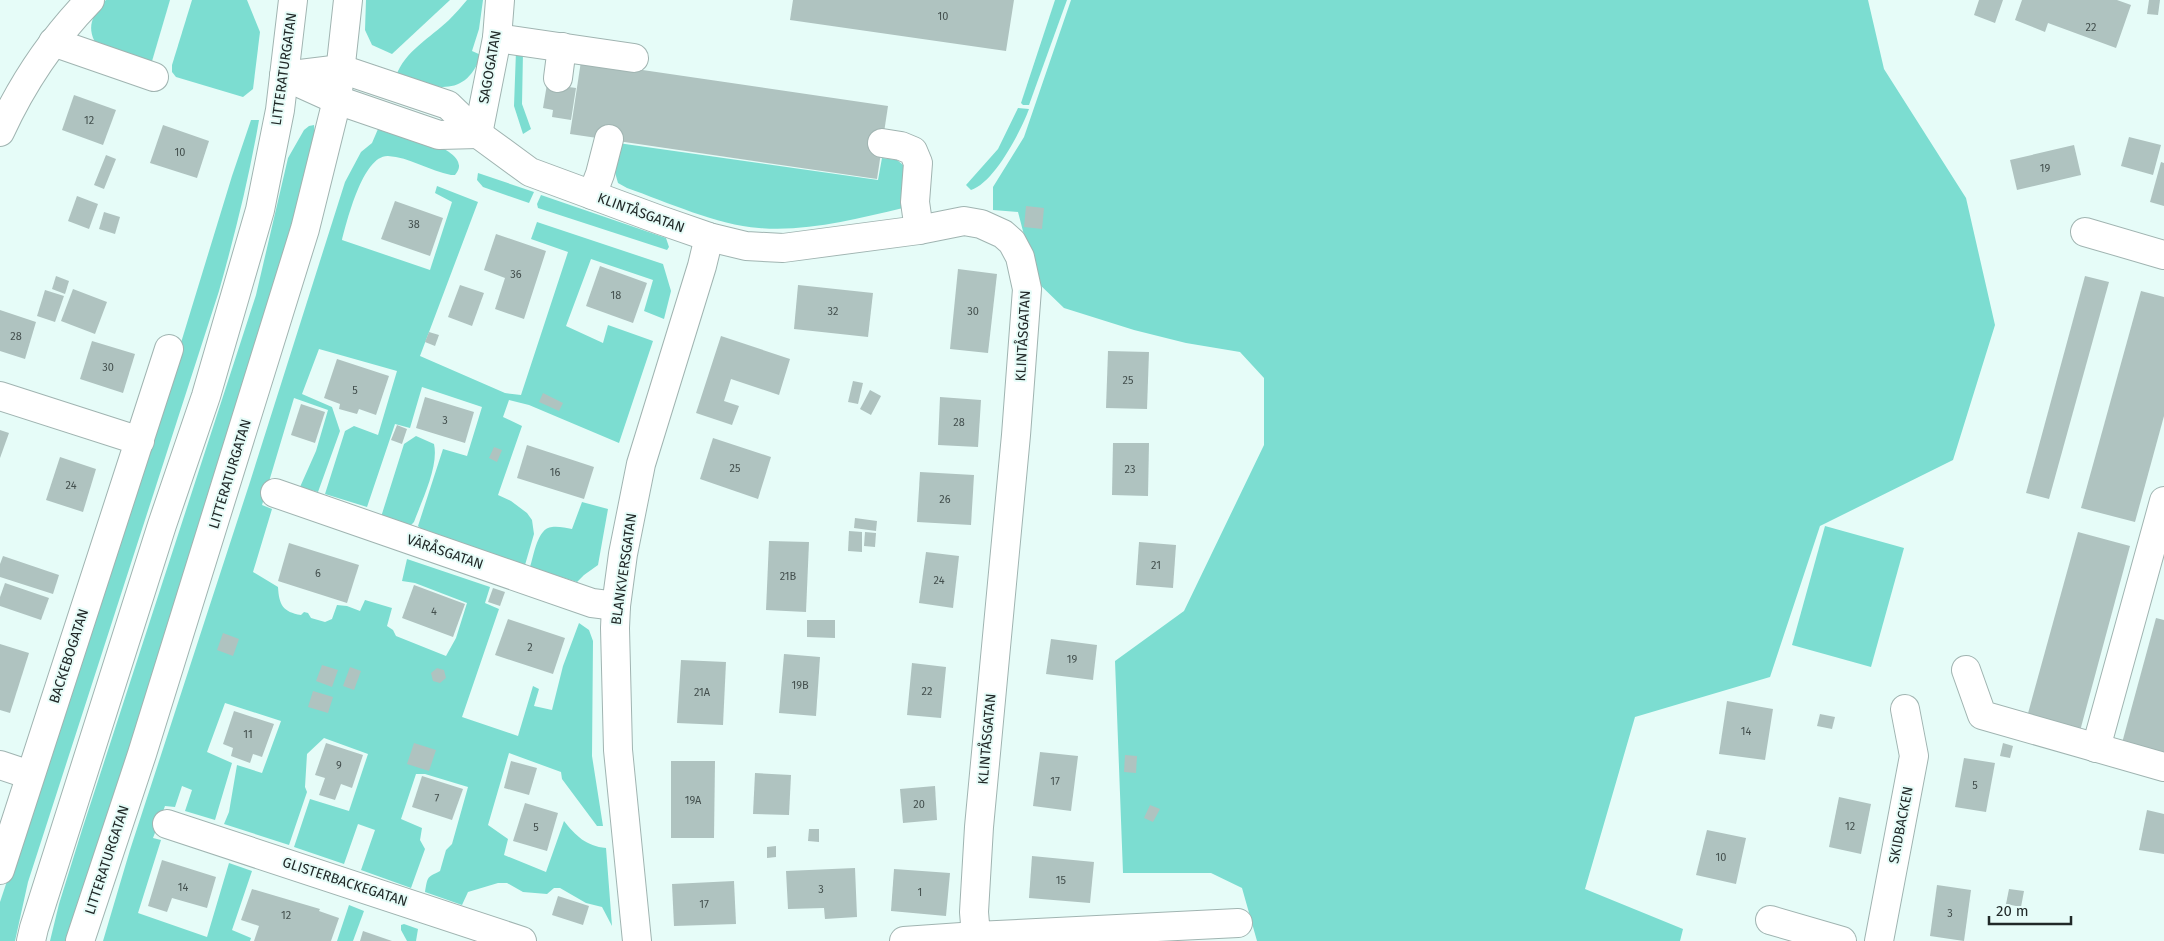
<svg xmlns="http://www.w3.org/2000/svg" width="2164" height="941" viewBox="0 0 2164 941" font-family="'Fira Sans',sans-serif">
	<rect width="100%" height="100%" fill="#e6fcf8"/>
	<g fill="#7cddd1">
		<path d="M106,0H170L150,68L98,47C85,28 92,15 106,0Z"/>
		<path d="M192,0H247L260,32L253,89L243,97L176,77L172,72V65Z"/>
		<path d="M366,0H450L392,54L372,45L365,30Z"/>
		<path d="M467,0H483L479,29L472,51L481,55C465,101 431,87 396,76C405,51 430,38 449,20C455,14 461,7 467,0Z"/>
		<path d="M1055,0H1067L1029,105H1023L1021,103Z"/>
		<path d="M1071,0H1868L1884,69L1966,198L1995,325L1953,460L1820,526L1770,677L1635,717L1585,889L1683,929L1680,941H1257L1242,888L1211,873H1123L1115,661L1184,611L1264,445V378L1240,352L1186,343L1134,330L1064,308L1036,281L1018,212L993,210V187L1024,137Z"/>
		<path d="M516,51L523,52L522,104L531,129L523,134L514,106Z"/>
		<path d="M1018,108L1029,109C1021,131 994,183 971,190L966,185L998,149Z"/>
		<path d="M251,120H259C249,178 235,234 219,291L28,882L15,941H0V902L59,725L75,684L118,546L150,452L176,359L232,176Z"/>
		<path d="M314,125L315,136L299,205L176,601L84,888L70,941H50L59,904L82,830L256,295L288,158L304,130L309,126Z"/>
		<path d="M381,128C397,133 478,149 455,175H451C430,171 409,157 388,156C363,155 347,221 342,240L430,270L452,202L435,193L437,186L478,202L420,356L505,393L521,395L568,252L531,239L537,222L663,264L671,291L664,319L644,311L653,280L591,259L566,326L603,343L608,325L653,341L619,443L529,405L509,400L503,417L522,426L498,495L511,501L527,513L532,520L534,534L525,565L421,529L418,526L443,449L467,456L482,407L422,387L410,428L395,424L367,507L325,494L345,431L354,426L378,435L397,371L319,349L302,394L332,407L340,431L318,492L300,487L316,451L328,410L294,398L262,505L272,509L253,572L278,587C279,605 283,612 301,615L304,612L308,613L311,618L325,622L332,619L337,605L347,606L360,611L365,600L392,608L387,626L393,630L396,636L446,656L456,638L467,603L415,583L402,581L407,559L490,587L485,603L499,609L462,717L518,736L533,686L539,689L534,706L552,710L563,666L579,623L589,630L593,641L592,756L603,826H597L562,779L561,772L509,753L488,825L508,839L504,855L546,872L564,821C576,836 586,846 606,848L612,926L602,907L586,903L560,888H554L547,894L523,892L507,883H498L468,892L462,905L425,892C428,875 427,878 440,871L446,850L452,844L468,787L425,774H416L401,819L422,828L420,840L425,849L411,888L361,870L375,830L358,824L344,864L294,847L310,799L349,811L368,754L324,738L307,754L305,787L307,792L289,845L224,824L229,812L237,765L262,773L281,721L225,703L207,752L232,763L215,820L185,811L192,790L182,786L175,807L165,806L153,838L161,840L138,913L207,937L229,863L252,871L232,930L251,938L250,941H103L130,850L250,482L345,182L361,152L372,143L378,129Z"/>
		<path d="M618,143L878,180L882,158L897,160L908,169L903,208C856,219 807,232 759,228C717,225 667,202 627,188L618,183L614,169Z"/>
		<path d="M478,173L534,192L529,203L483,187L477,180Z"/>
		<path d="M541,195L666,238L669,247L667,250L538,208L537,204Z"/>
		<path d="M416,436L434,444C439,466 422,500 414,522L411,525L381,517L404,444Z"/>
		<path d="M582,502L608,509L598,565L584,575L577,582L530,567C534,556 537,528 552,527C558,526 566,528 572,529Z"/>
		<path d="M1825,526L1904,548L1871,667L1792,645Z"/>
		<path d="M349,905L364,911L353,941H337Z"/>
		<path d="M404,924L418,929L416,941H407L401,930V925Z"/>
	</g>
	<g fill="#afc3c0">
		<path d="M793,0H1014L1006,51L790,20Z"/>
		<path d="M1979,0H2003L1995,23L1974,15Z"/>
		<path d="M2022,0H2117L2131,5L2116,48L2048,23L2045,32L2015,20Z"/>
		<path d="M2149,0H2160L2158,15L2147,14Z"/>
		<path d="M581,61L888,106L877,179L570,134Z"/>
		<path d="M547,84L576,88L571,120L552,117L553,110L543,108Z"/>
		<path d="M74,95L116,110L103,145L62,130Z"/>
		<path d="M163,125L209,141L197,178L150,163Z"/>
		<path d="M2129,137L2161,145L2153,175L2121,166Z"/>
		<path d="M2074,145L2081,175L2017,190L2010,160Z"/>
		<path d="M106,155L116,159L104,189L94,185Z"/>
		<path d="M2161,162L2164,163V206L2150,202Z"/>
		<path d="M77,196L98,204L89,229L68,221Z"/>
		<path d="M395,201L443,218L430,256L381,239Z"/>
		<path d="M1026,206L1044,208L1042,229L1024,227Z"/>
		<path d="M104,212L120,217L115,234L99,229Z"/>
		<path d="M496,234L546,251L524,319L495,309L505,278L484,270Z"/>
		<path d="M600,266L647,283L633,323L586,306Z"/>
		<path d="M958,269L997,274L988,353L950,349Z"/>
		<path d="M56,276L69,281L65,294L52,289Z"/>
		<path d="M2085,276L2109,282L2049,499L2026,493Z"/>
		<path d="M460,285L484,293L472,326L448,317Z"/>
		<path d="M798,285L873,293L868,337L794,329Z"/>
		<path d="M73,289L107,302L95,334L61,321Z"/>
		<path d="M45,290L64,296L55,322L37,316Z"/>
		<path d="M2141,291L2164,297V416L2135,522L2081,508Z"/>
		<path d="M0,310L36,322L25,359L0,351Z"/>
		<path d="M429,332L439,335L435,346L425,342Z"/>
		<path d="M721,336L790,359L779,395L731,379L724,401L739,406L732,425L696,413Z"/>
		<path d="M92,341L135,354L123,393L80,379Z"/>
		<path d="M1108,351L1149,352L1147,409L1106,408Z"/>
		<path d="M337,359L389,376L376,415L359,409L357,414L339,409L340,404L324,398Z"/>
		<path d="M853,381L863,383L858,404L848,402Z"/>
		<path d="M870,390L881,396L871,415L860,409Z"/>
		<path d="M543,393L563,403L559,411L539,402Z"/>
		<path d="M425,397L474,412L465,443L416,428Z"/>
		<path d="M940,397L981,400L978,447L938,445Z"/>
		<path d="M301,404L325,412L315,443L291,435Z"/>
		<path d="M397,425L407,429L402,444L391,440Z"/>
		<path d="M0,430L9,433L0,458Z"/>
		<path d="M713,438L771,457L758,499L700,479Z"/>
		<path d="M1113,443H1149L1148,496L1112,495Z"/>
		<path d="M527,445L594,467L584,499L517,478Z"/>
		<path d="M494,447L502,450L497,462L489,458Z"/>
		<path d="M60,457L96,469L83,512L46,500Z"/>
		<path d="M920,472L974,475L971,525L917,522Z"/>
		<path d="M855,518L877,521L876,531L854,528Z"/>
		<path d="M849,531L862,532V552L848,551Z"/>
		<path d="M865,532L876,533L875,547L864,546Z"/>
		<path d="M2078,532L2130,546L2080,731L2027,717Z"/>
		<path d="M769,541L809,542L806,612L766,610Z"/>
		<path d="M1139,542L1176,545L1173,588L1136,585Z"/>
		<path d="M289,543L359,565L347,603L278,581Z"/>
		<path d="M926,552L959,556L953,608L919,603Z"/>
		<path d="M3,556L59,575L53,594L0,577V564Z"/>
		<path d="M5,583L49,598L41,620L0,606V597Z"/>
		<path d="M414,585L465,604L453,637L402,618Z"/>
		<path d="M493,588L505,592L500,606L488,602Z"/>
		<path d="M2156,618L2164,620V754L2122,743Z"/>
		<path d="M508,619L565,638L553,674L495,655Z"/>
		<path d="M807,620H835V638L807,637Z"/>
		<path d="M223,633L239,639L233,656L217,650Z"/>
		<path d="M1051,639L1097,645L1093,680L1046,674Z"/>
		<path d="M0,644L29,653L10,713L0,710Z"/>
		<path d="M784,654L820,657L816,716L779,713Z"/>
		<path d="M681,660L726,662L723,725L677,723Z"/>
		<path d="M912,663L946,667L941,718L907,715Z"/>
		<path d="M322,665L338,670L332,687L316,681Z"/>
		<path d="M350,667L361,671L354,690L343,686Z"/>
		<path d="M437,668L444,670L446,678L440,683L433,681L431,673Z"/>
		<path d="M313,691L333,697L328,713L308,707Z"/>
		<path d="M1727,701L1773,709L1765,760L1719,754Z"/>
		<path d="M234,711L274,724L262,757L253,754L250,763L231,756L233,748L223,744Z"/>
		<path d="M1820,714L1835,717L1832,729L1817,726Z"/>
		<path d="M326,743L363,755L352,788L341,784L335,800L319,795L325,778L315,775Z"/>
		<path d="M414,743L436,750L429,771L407,764Z"/>
		<path d="M2003,743L2013,746L2010,758L2000,756Z"/>
		<path d="M1040,752L1078,756L1071,811L1033,806Z"/>
		<path d="M1125,755L1137,756L1136,773L1124,772Z"/>
		<path d="M1964,758L1995,763L1986,812L1955,807Z"/>
		<path d="M511,761L537,768L529,795L504,788Z"/>
		<path d="M671,761H715L714,838H671Z"/>
		<path d="M755,773L791,775L789,815L753,814Z"/>
		<path d="M422,776L463,789L452,820L412,807Z"/>
		<path d="M935,786L937,820L903,823L900,789Z"/>
		<path d="M1839,797L1871,804L1861,854L1829,847Z"/>
		<path d="M525,803L558,813L547,851L513,841Z"/>
		<path d="M1150,805L1160,809L1153,822L1144,818Z"/>
		<path d="M2147,810L2164,814V854L2139,850Z"/>
		<path d="M809,829H819V842L808,841Z"/>
		<path d="M1707,830L1746,838L1736,884L1696,875Z"/>
		<path d="M776,846V857L767,858V847Z"/>
		<path d="M1032,856L1094,862L1090,903L1029,898Z"/>
		<path d="M162,860L216,877L207,908L172,898L167,912L148,906Z"/>
		<path d="M855,868L857,917L825,919L824,908L788,909L786,871Z"/>
		<path d="M894,869L950,873L946,916L891,911Z"/>
		<path d="M734,881L736,924L674,926L672,884Z"/>
		<path d="M1937,885L1971,890L1964,941L1930,936Z"/>
		<path d="M252,889L320,909L319,911L339,918L331,941H254L259,926L241,920Z"/>
		<path d="M2009,889L2024,891L2021,907L2006,904Z"/>
		<path d="M558,896L589,906L583,925L552,915Z"/>
		<path d="M363,931L392,941H360Z"/>
	</g>
	<g fill="none" stroke-linecap="round" stroke-linejoin="round">
		<g stroke="#a0b4b1" stroke-width="30">
			<g id="minor">
				<path d="M497,38L634,58"/>
				<path d="M53,42L154,77"/>
				<path d="M284,76L341,69L448,105L478,134L530,172L660,220L709,237L746,246L783,248L919,230L964,221L981,224L1003,234L1012,242L1020,257L1027,289L1016,435L979,827L974,912L976,936L1238,923"/>
				<path d="M284,76L337,100L439,135L478,134"/>
				<path d="M558,78L562,47"/>
				<path d="M0,132C22,84 53,38 90,0"/>
				<path d="M478,134L497,38L500,0"/>
				<path d="M882,143L901,146L913,151L918,163L915,202L919,230"/>
				<path d="M592,195L600,174L609,139"/>
				<path d="M2085,232L2164,255"/>
				<path d="M0,396L140,441"/>
				<path d="M275,493L592,603L616,606"/>
				<path d="M1966,670L1982,715L2164,767"/>
				<path d="M2096,748L2164,501"/>
				<path d="M0,765L30,775"/>
				<path d="M167,824L522,941"/>
				<path d="M0,870L169,349"/>
				<path d="M1770,920L1842,941"/>
				<path d="M31,941L34,928L162,525L206,396L260,210L280,110L293,0"/>
				<path d="M80,941L142,754L305,229L337,100L348,0"/>
				<path d="M637,941L618,750L615,628L616,606L623,554L641,464L702,266L709,237"/>
				<path d="M904,941L976,936V941"/>
				<path d="M1879,941L1914,756L1905,709"/>
			</g>
		</g>
		<use href="#minor" stroke="#fff" stroke-width="28"/>
	</g>
	<g text-anchor="middle" dominant-baseline="central" stroke-width="4" stroke-linejoin="round" paint-order="stroke">
		<g font-size="11" fill="#44504e">
			<text x="943" y="16">10</text>
			<text x="2091" y="27">22</text>
			<text x="89" y="120">12</text>
			<text x="180" y="152">10</text>
			<text x="2045" y="168">19</text>
			<text x="414" y="224">38</text>
			<text x="516" y="274">36</text>
			<text x="616" y="295">18</text>
			<text x="833" y="311">32</text>
			<text x="973" y="311">30</text>
			<text x="16" y="336">28</text>
			<text x="108" y="367">30</text>
			<text x="1128" y="380">25</text>
			<text x="355" y="390">5</text>
			<text x="445" y="420">3</text>
			<text x="959" y="422">28</text>
			<text x="735" y="468">25</text>
			<text x="1130" y="469">23</text>
			<text x="555" y="472">16</text>
			<text x="71" y="485">24</text>
			<text x="945" y="499">26</text>
			<text x="1156" y="565">21</text>
			<text x="318" y="573">6</text>
			<text x="788" y="576">21B</text>
			<text x="939" y="580">24</text>
			<text x="434" y="611">4</text>
			<text x="530" y="647">2</text>
			<text x="1072" y="659">19</text>
			<text x="800" y="685">19B</text>
			<text x="927" y="691">22</text>
			<text x="702" y="692">21A</text>
			<text x="1746" y="731">14</text>
			<text x="248" y="734">11</text>
			<text x="339" y="765">9</text>
			<text x="1055" y="781">17</text>
			<text x="1975" y="785">5</text>
			<text x="437" y="798">7</text>
			<text x="693" y="800">19A</text>
			<text x="919" y="804">20</text>
			<text x="1850" y="826">12</text>
			<text x="536" y="827">5</text>
			<text x="1721" y="857">10</text>
			<text x="1061" y="880">15</text>
			<text x="183" y="887">14</text>
			<text x="821" y="889">3</text>
			<text x="920" y="892">1</text>
			<text x="704" y="904">17</text>
			<text x="1950" y="913">3</text>
			<text x="286" y="915">12</text>
		</g>
		<g font-size="14" fill="#212928" stroke="#e6fcf8">
			<text transform="translate(490 67) rotate(-80)">SAGOGATAN</text>
			<text transform="translate(284 69) rotate(-82)">LITTERATURGATAN</text>
			<text transform="translate(641 213) rotate(20)">KLINTÅSGATAN</text>
			<text transform="translate(1023 336) rotate(-87)">KLINTÅSGATAN</text>
			<text transform="translate(230 474) rotate(-73)">LITTERATURGATAN</text>
			<text transform="translate(445 552) rotate(19)">VÄRÅSGATAN</text>
			<text transform="translate(624 569) rotate(-82)">BLANKVERSGATAN</text>
			<text transform="translate(69 656) rotate(-72)">BACKEBOGATAN</text>
			<text transform="translate(987 739) rotate(-85)">KLINTÅSGATAN</text>
			<text transform="translate(1901 825) rotate(-79)">SKIDBACKEN</text>
			<text transform="translate(107 860) rotate(-72)">LITTERATURGATAN</text>
			<text transform="translate(345 882) rotate(18)">GLISTERBACKEGATAN</text>
		</g>
	</g>
	<path d="M1989 916v8h82v-8" fill="none" stroke="#212928" stroke-width="2.5"/>
	<text x="1996" y="916" font-size="15" fill="#212928" stroke="#e6fcf8" stroke-width="4" paint-order="stroke">20 m</text>
</svg>
